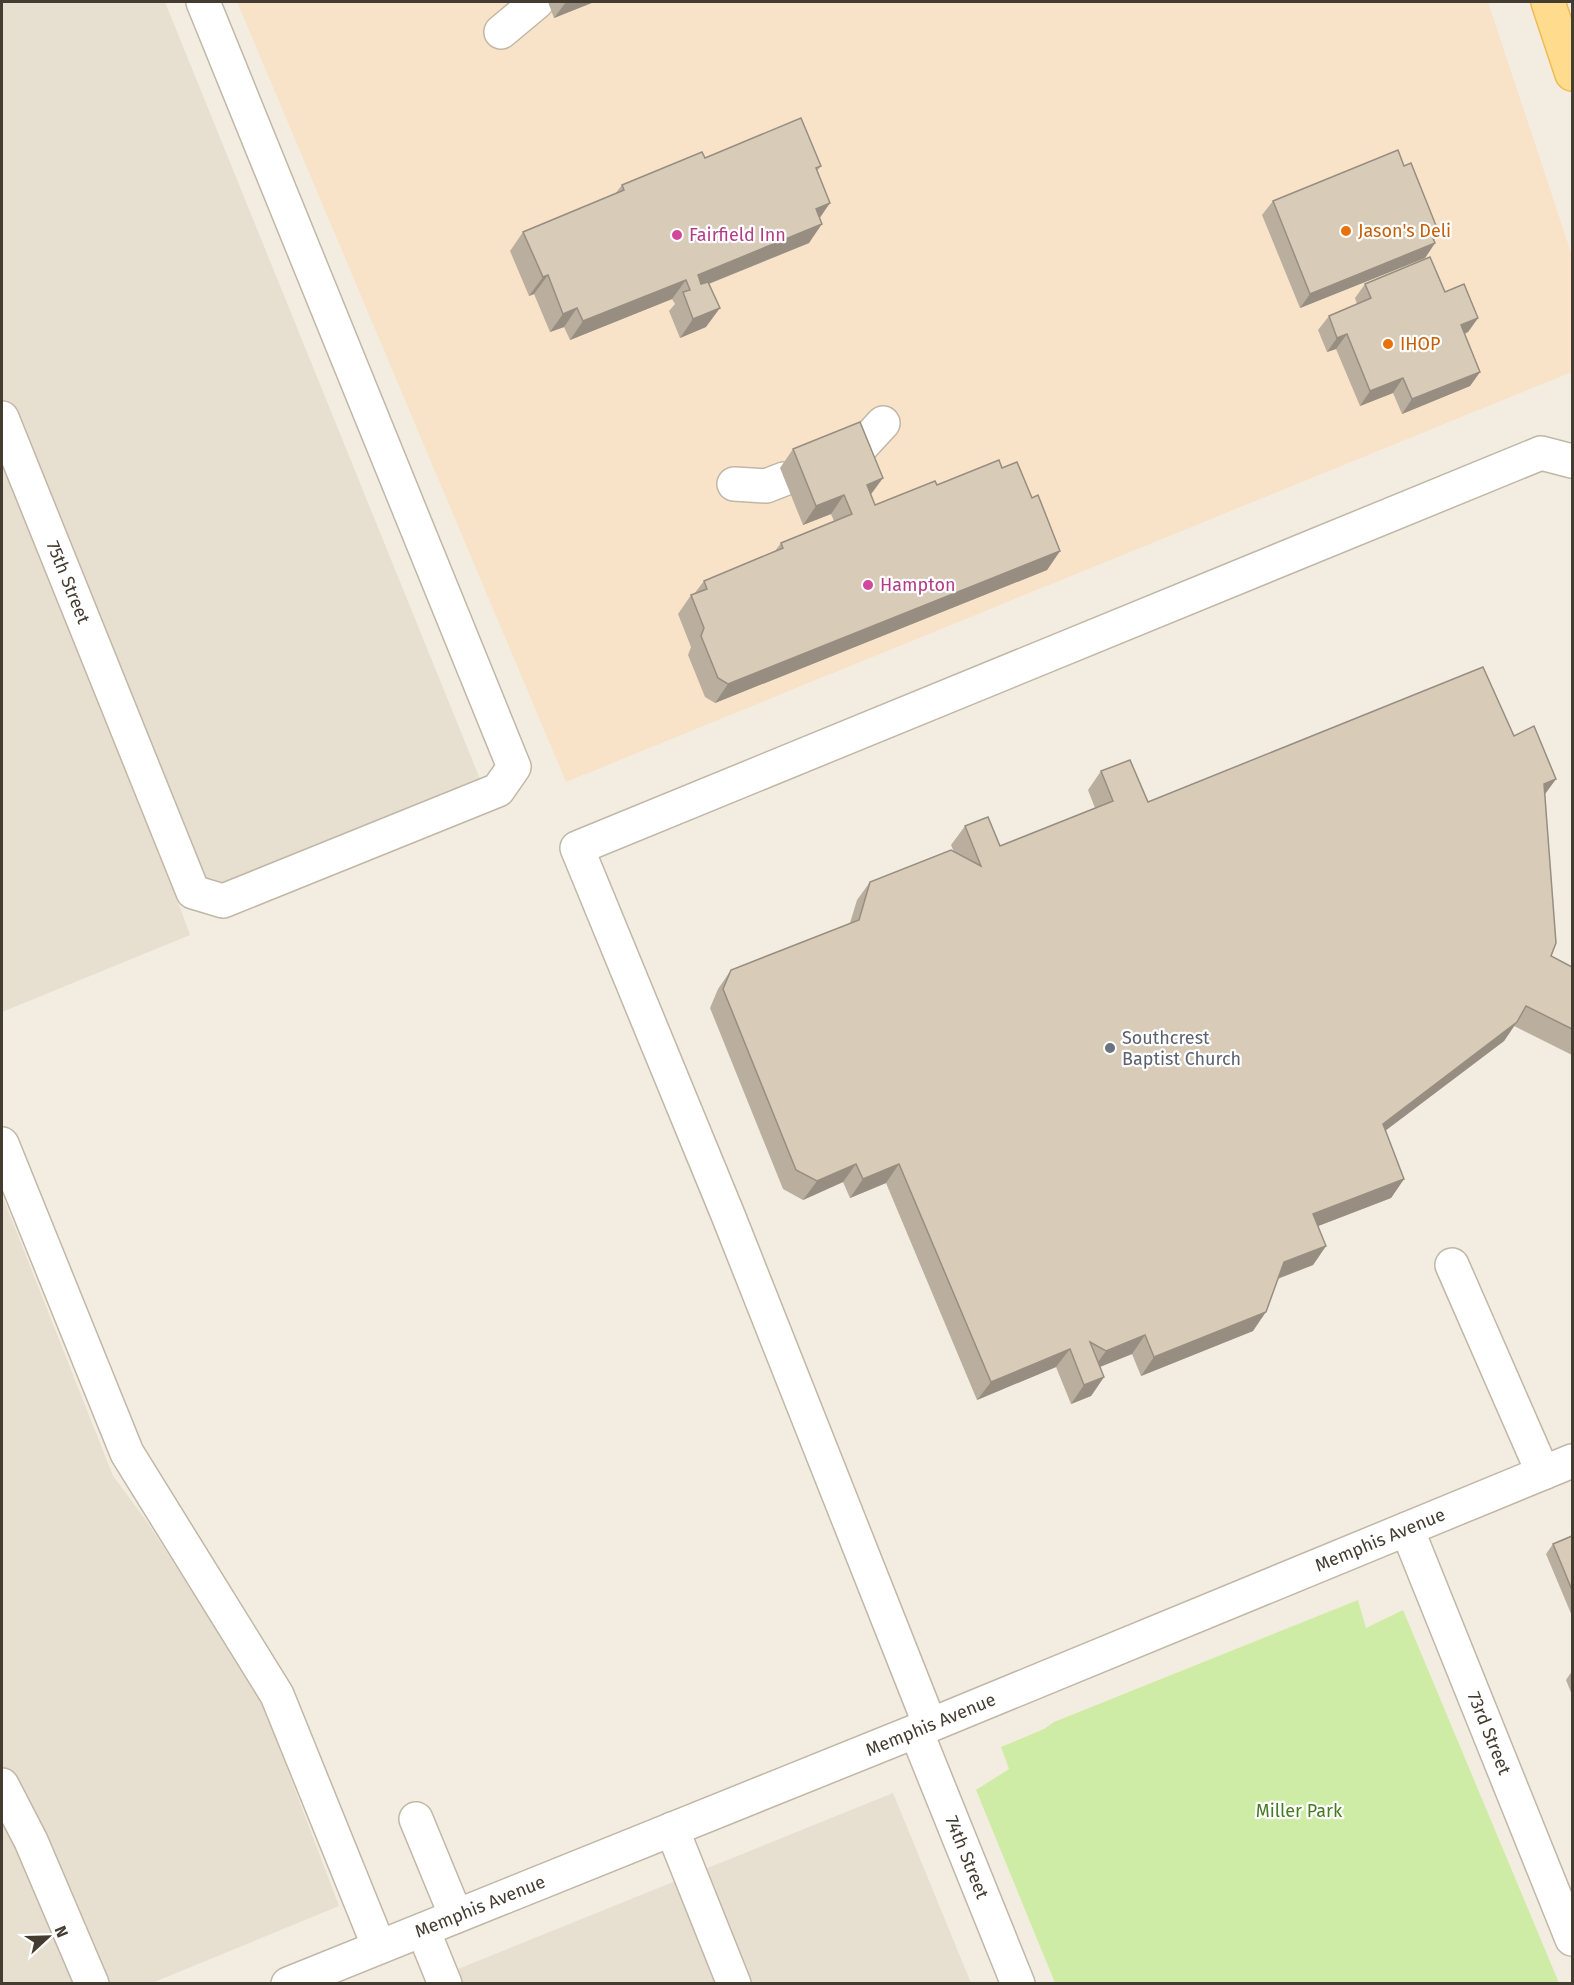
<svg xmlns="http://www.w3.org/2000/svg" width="1574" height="1985" viewBox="0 0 1574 1985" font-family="'Fira Sans',sans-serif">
	<rect width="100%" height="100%" fill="#f3ede1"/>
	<g fill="#e7dfcf">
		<path d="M2,2H165L480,779L233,880L209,884L176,897L190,935L2,1012Z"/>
		<path d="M2,1195L113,1476L148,1523L260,1697L339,1906L152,1983H2Z"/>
		<path d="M893,1793L971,1983L421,1984Z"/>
	</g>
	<path fill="#f8e3c9" d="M237,2H1488L1572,255V372L566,782Z"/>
	<path fill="#ceeca5" d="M1358,1600L1366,1628L1403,1610L1559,1983H1055L976,1790L1009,1769L1001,1747L1044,1729L1054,1722Z"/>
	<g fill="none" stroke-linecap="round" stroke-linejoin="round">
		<g stroke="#c1b7a6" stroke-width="36">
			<g id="minor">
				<path d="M501,32L537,2"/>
				<path id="s1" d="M2,418L193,892L223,901L498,790L514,767L203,2"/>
				<path d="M851,452L859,449L883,423"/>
				<path d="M734,484L766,486L784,479"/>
				<path d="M2,1144L127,1453L277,1695L379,1947"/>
				<path d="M1452,1265L1543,1473"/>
				<path id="s2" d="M1407,1529L1572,1939"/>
				<path d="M930,1725L728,1215L577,848L1541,453L1572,461"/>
				<path id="s3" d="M916,1731L1018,1984"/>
				<path d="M2,1785L31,1841L92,1984"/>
				<path d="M416,1819L456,1916"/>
				<path d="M672,1829L734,1984"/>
				<path d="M423,1930L445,1984"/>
				<path id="s4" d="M288,1984L916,1731L1572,1461"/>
			</g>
		</g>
		<g stroke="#f0bb52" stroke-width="36">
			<path id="major" d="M1548,2L1572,74"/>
		</g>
		<use href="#minor" stroke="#fff" stroke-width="33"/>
		<use href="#major" stroke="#ffdb8e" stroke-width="33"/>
	</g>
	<g fill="#baaf9e">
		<path d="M548,2H594L554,18Z"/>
		<path d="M705,158L821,166L817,171L820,217L809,243L709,284L706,327L680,338L669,311L675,304L672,299L570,340L564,327L550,332L534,294L529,296L510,251L523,232L615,194L622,185Z"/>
		<path d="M1404,166L1439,233L1434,240L1435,243L1425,258L1300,308L1262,215L1273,201Z"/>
		<path d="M1365,284L1445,292L1478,318L1468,332L1465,334L1480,372L1470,386L1402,414L1393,393L1360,406L1336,349L1327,352L1318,330L1329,316L1357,304L1355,298Z"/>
		<path d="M793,449L871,495L875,505L937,485L1002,468L1032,498L1060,551L1047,570L715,703L705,697L688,655L691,647L678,614L691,595L694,594L704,581L775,551L781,543L834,521L831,514L803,525L780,468Z"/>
		<path d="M1514,736L1556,779L1545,794L1551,956L1572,967V1055L1514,1026L1504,1041L1385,1131L1404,1179L1391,1198L1318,1226L1326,1246L1313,1265L1278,1279L1253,1331L1141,1376L1132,1354L1100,1367L1104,1377L1091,1396L1071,1404L1056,1367L977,1400L886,1183L850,1198L843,1182L803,1200L783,1189L710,1008L718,989L731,970L850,923L857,900L870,882L954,852L951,845L965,826L1000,846L1095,808L1088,790L1101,771L1148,802Z"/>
		<path d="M1572,1536V1616L1546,1554L1553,1544Z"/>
		<path d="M1572,1671V1695L1566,1680Z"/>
	</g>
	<g fill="#978e81">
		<path d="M566,2H594L554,18Z"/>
		<path d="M830,203L817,222L816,209Z"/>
		<path d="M822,224L809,243L688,292L698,275Z"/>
		<path d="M1439,233L1430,245L1435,243L1425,258L1300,308L1310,294Z"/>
		<path d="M548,275L534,294L529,296L543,277Z"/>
		<path d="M686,280L672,299L570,340L583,321Z"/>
		<path d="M577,308L564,327L550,332L563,314Z"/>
		<path d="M720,308L706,327L680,338L693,319Z"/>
		<path d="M1478,318L1468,332L1451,339L1461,325Z"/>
		<path d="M1347,334L1336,349L1327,352L1337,338Z"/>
		<path d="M1480,372L1470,386L1402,414L1412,399Z"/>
		<path d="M1403,378L1393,393L1360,406L1370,391Z"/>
		<path d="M883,478L869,497L867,485Z"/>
		<path d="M844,495L831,514L803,525L816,506Z"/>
		<path d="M1060,551L1047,570L715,703L728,684Z"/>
		<path d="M1556,779L1542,798L1544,784Z"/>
		<path d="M1517,1022L1504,1041L1369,1143L1383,1124Z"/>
		<path d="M856,1164L843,1182L803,1200L817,1181Z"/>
		<path d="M899,1164L886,1183L850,1198L863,1179Z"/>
		<path d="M1404,1179L1391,1198L1300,1233L1313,1214Z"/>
		<path d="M1326,1246L1313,1265L1271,1281L1284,1262Z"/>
		<path d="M1266,1312L1253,1331L1141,1376L1154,1357Z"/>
		<path d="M1145,1335L1132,1354L1092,1370L1106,1351Z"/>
		<path d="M1070,1349L1056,1367L977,1400L991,1382Z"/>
		<path d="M1104,1377L1091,1396L1071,1404L1084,1385Z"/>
	</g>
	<g fill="#d8cbb8" stroke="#978e81" stroke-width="1.5">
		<path d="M801,118L821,166L816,168L830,203L816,209L822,224L698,275L701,284L708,282L720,308L693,319L683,292L690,290L686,280L583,321L577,308L563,314L548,275L543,277L523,232L624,190L622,185L702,152L705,158Z"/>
		<path d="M1398,150L1404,166L1411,163L1439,233L1432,236L1435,243L1310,294L1273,201Z"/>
		<path d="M1430,257L1445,292L1464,284L1478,318L1461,325L1480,372L1412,399L1403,378L1370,391L1347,334L1337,338L1329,316L1371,298L1365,284Z"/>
		<path d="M860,422L883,478L867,485L875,505L935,481L937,485L999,460L1002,468L1017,462L1032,498L1038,495L1060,551L728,684L718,678L701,636L704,628L691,595L707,589L704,581L783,548L781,543L852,514L844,495L816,506L793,449Z"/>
		<path d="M1483,667L1514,736L1534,726L1556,779L1544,784L1556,943L1551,956L1572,967V1029L1526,1006L1517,1022L1383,1124L1404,1179L1313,1214L1326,1246L1284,1262L1266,1312L1154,1357L1145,1335L1106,1351L1090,1342L1104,1377L1084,1385L1070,1349L991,1382L899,1164L863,1179L856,1164L817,1181L796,1170L723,989L731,970L859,920L870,882L951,850L981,866L965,826L988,817L1000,846L1113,801L1101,771L1130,760L1148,802Z"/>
		<path d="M1572,1536V1590L1553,1544Z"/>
	</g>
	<g fill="#e8710a" stroke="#fff" stroke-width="2">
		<circle cx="1346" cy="231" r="6"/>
		<circle cx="1388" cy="344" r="6"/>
	</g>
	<g fill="#d1479c" stroke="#fff" stroke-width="2">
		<circle cx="677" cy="235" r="6"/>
		<circle cx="868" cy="585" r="6"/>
	</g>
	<circle fill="#6b7280" stroke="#fff" stroke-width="2" cx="1110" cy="1048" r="6"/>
	<g text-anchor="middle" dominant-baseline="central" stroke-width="4.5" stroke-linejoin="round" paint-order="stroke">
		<g font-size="18" fill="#c56008" stroke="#fff" text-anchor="start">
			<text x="1358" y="231">Jason's Deli</text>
			<text x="1400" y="344">IHOP</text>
		</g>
		<g font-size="18" fill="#b23c85" stroke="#fff" text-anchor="start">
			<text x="689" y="235">Fairfield Inn</text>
			<text x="880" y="585">Hampton</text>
		</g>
		<g font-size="18" fill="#443c31" stroke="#fff">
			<text stroke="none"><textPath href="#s1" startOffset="177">75th Street</textPath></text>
			<text stroke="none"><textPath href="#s4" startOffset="1179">Memphis Avenue</textPath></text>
			<text stroke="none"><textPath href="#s4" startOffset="693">Memphis Avenue</textPath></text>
			<text stroke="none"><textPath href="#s2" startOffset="220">73rd Street</textPath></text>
			<text stroke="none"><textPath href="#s3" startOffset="136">74th Street</textPath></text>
			<text stroke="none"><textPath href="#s4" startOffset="207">Memphis Avenue</textPath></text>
		</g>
		<g font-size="18" fill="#5b616d" stroke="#fff" text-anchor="start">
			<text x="1122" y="1038">Southcrest<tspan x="1122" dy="21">Baptist Church</tspan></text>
		</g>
		<g font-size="18" fill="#457b20" stroke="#fff">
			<text x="1299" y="1811">Miller Park</text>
		</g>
	</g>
	<rect width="1574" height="1985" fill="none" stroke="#443c31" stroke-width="6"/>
	<g transform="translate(48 1937) rotate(68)" stroke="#ffffff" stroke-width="4.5" paint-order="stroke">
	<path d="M0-4.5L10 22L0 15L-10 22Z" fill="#443c31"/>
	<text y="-9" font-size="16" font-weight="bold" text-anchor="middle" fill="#443c31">N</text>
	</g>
</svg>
